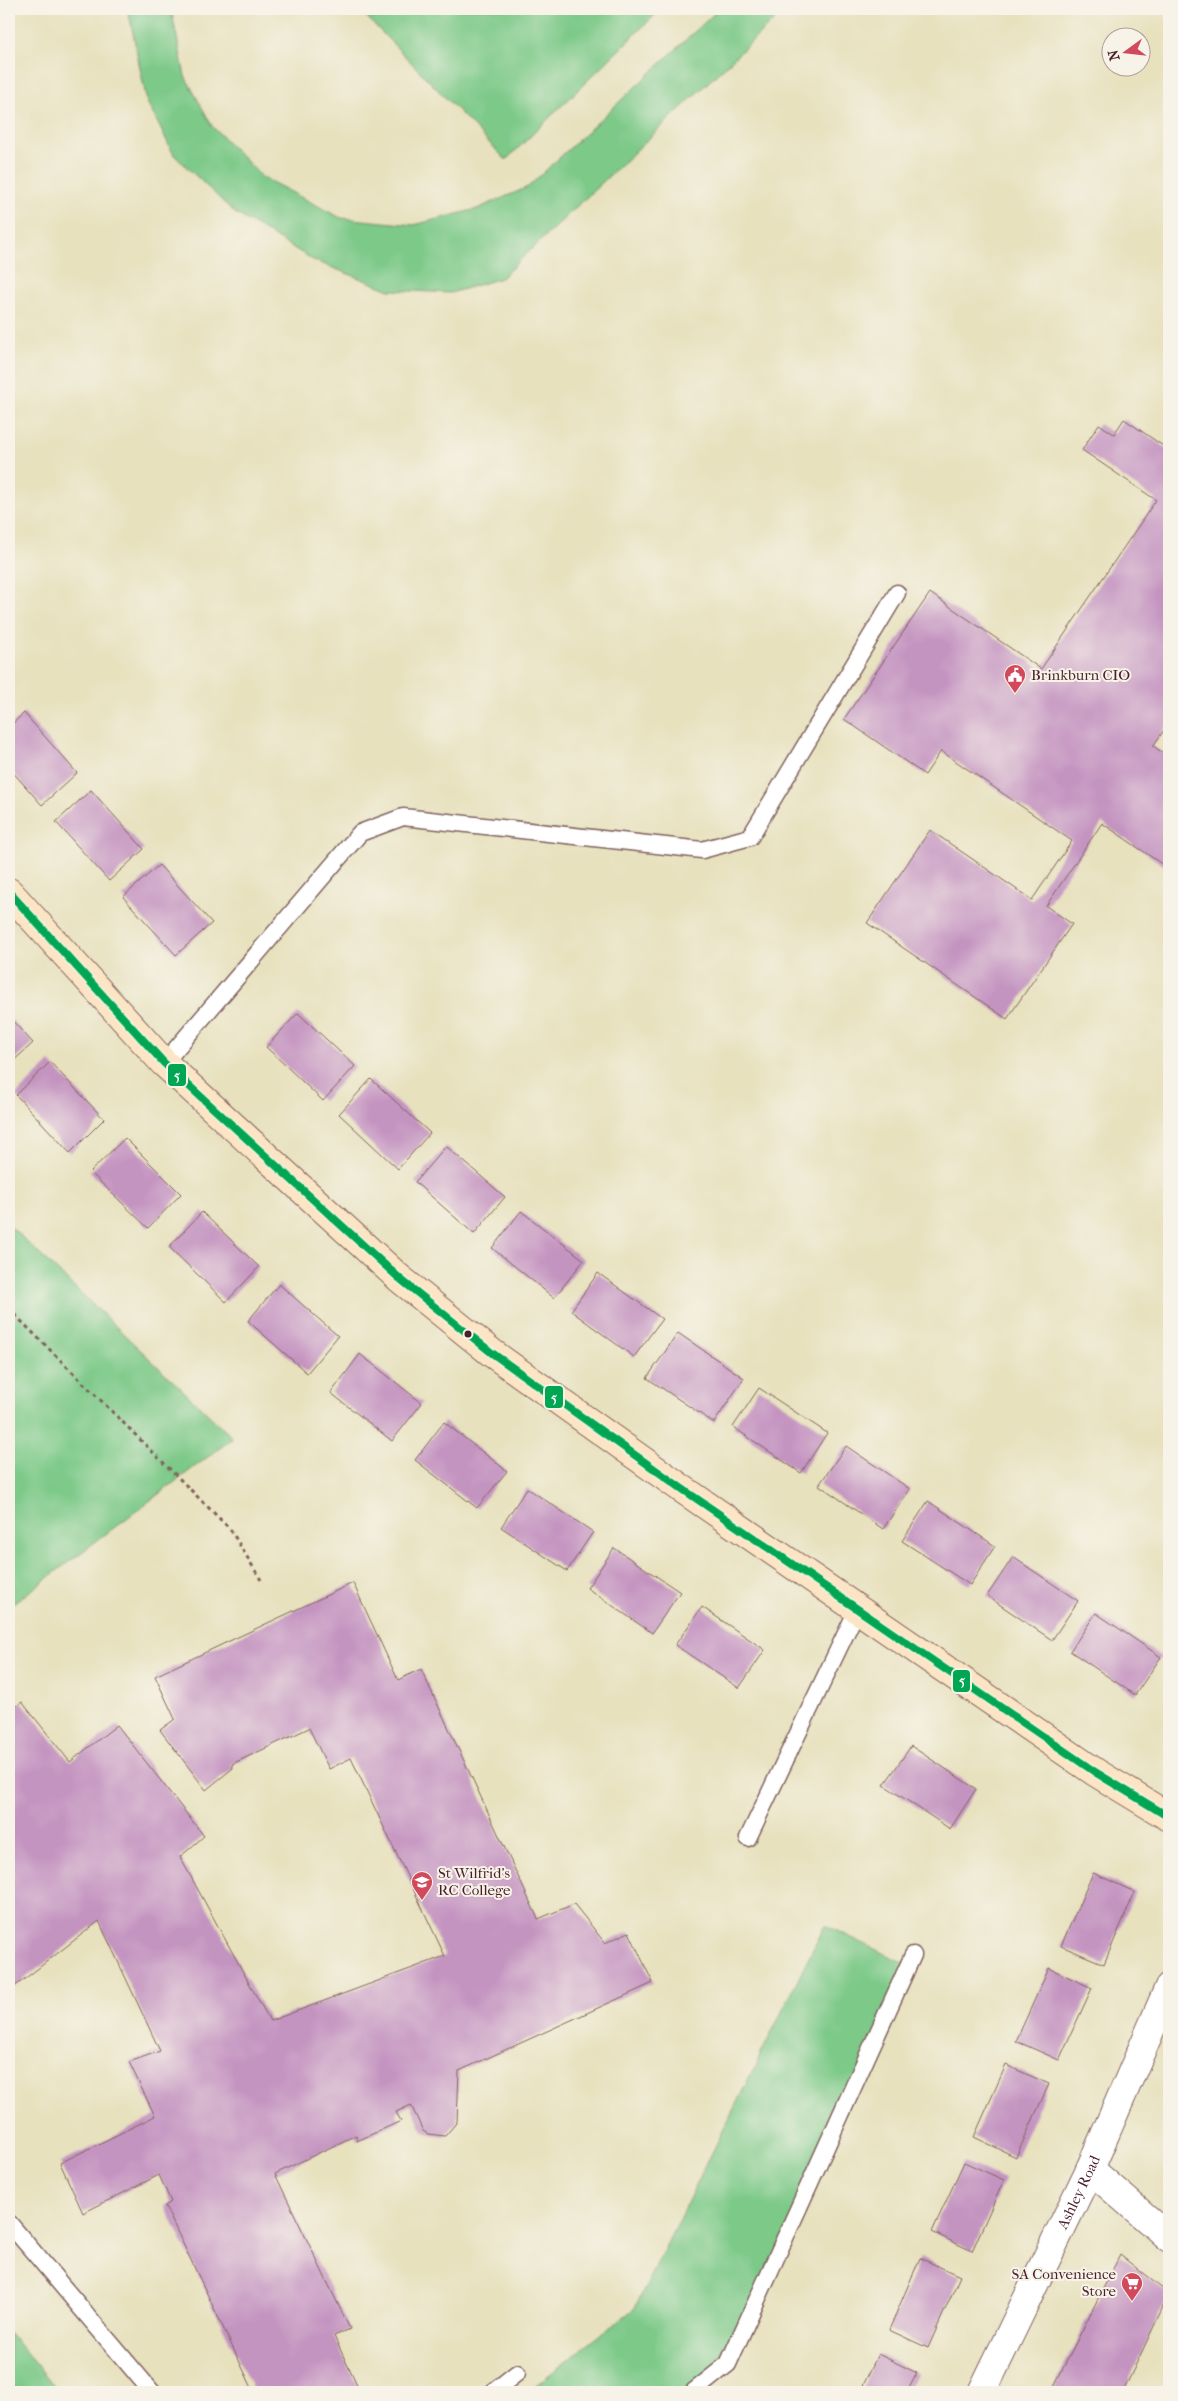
<svg xmlns="http://www.w3.org/2000/svg" width="1178" height="2401" viewBox="0 0 1178 2401" font-family="'IM FELL French Canon',serif">
	<rect width="100%" height="100%" fill="#f7f3e8"/>
	<filter id="ink" filterUnits="userSpaceOnUse"><feTurbulence type="fractalNoise" baseFrequency=".02" numOctaves="2"/><feDisplacementMap in="SourceGraphic" scale="10" xChannelSelector="R" yChannelSelector="G"/><feConvolveMatrix kernelMatrix="1 2 1 2 8 2 1 2 1" color-interpolation-filters="sRGB"/></filter>
	<filter id="wash" filterUnits="userSpaceOnUse"><feTurbulence type="fractalNoise" baseFrequency=".0096" numOctaves="4" result="noise"/><feDisplacementMap in="SourceGraphic" scale="20" xChannelSelector="R" yChannelSelector="G"/><feGaussianBlur stdDeviation="1.12" result="paint"/><feColorMatrix in="noise" values="0 0 0 0 0 0 0 0 0 0 0 0 0 0 0 0 0 1.4 0 .05"/><feComposite in="paint" operator="in"/></filter>
	<g filter="url(#wash)">
		<rect width="100%" height="100%" fill="#e7e1be"/>
		<g fill="#7cc988" stroke="#63745a">
			<path d="M128,9H171L185,76L212,126L262,177L341,218L414,225L477,209L528,187L719,9H786L501,278L451,293L390,290L315,261L235,213L174,155L147,102Z"/>
			<path d="M359,9H661L506,160Z"/>
			<path d="M9,1225L233,1438L9,1607Z"/>
			<path d="M825,1925L908,1965L728,2364L693,2392H527L635,2308Z"/>
			<path d="M9,2333L60,2392H9Z"/>
		</g>
		<g id="blocks">
			<g fill="#c494c1">
				<path d="M1124,419L1169,450V723L1153,746L1169,757V869L1102,823L1046,906L1072,924L1007,1019L867,923L930,830L1032,900L1072,841L941,751L925,775L844,719L930,593L1041,669L1156,500L1082,450L1099,424L1114,434Z"/>
				<path d="M24,713L77,773L42,805L9,768V727Z"/>
				<path d="M91,790L144,849L109,881L56,822Z"/>
				<path d="M159,865L212,923L176,955L123,897Z"/>
				<path d="M298,1013L355,1066L323,1101L266,1047Z"/>
				<path d="M9,1017L33,1043L9,1065Z"/>
				<path d="M50,1062L104,1119L70,1153L16,1095Z"/>
				<path d="M371,1079L430,1133L398,1169L339,1114Z"/>
				<path d="M125,1138L181,1194L148,1228L90,1172Z"/>
				<path d="M446,1146L505,1197L474,1234L415,1182Z"/>
				<path d="M521,1211L584,1260L554,1298L492,1248Z"/>
				<path d="M202,1212L259,1267L226,1302L169,1247Z"/>
				<path d="M598,1273L662,1319L634,1357L571,1311Z"/>
				<path d="M279,1284L338,1336L307,1373L248,1321Z"/>
				<path d="M678,1333L744,1378L714,1423L647,1378Z"/>
				<path d="M360,1354L422,1403L392,1441L331,1393Z"/>
				<path d="M759,1388L827,1433L801,1473L733,1427Z"/>
				<path d="M444,1422L507,1471L477,1508L415,1460Z"/>
				<path d="M846,1446L910,1489L883,1529L819,1485Z"/>
				<path d="M527,1488L593,1532L567,1571L501,1527Z"/>
				<path d="M928,1501L995,1546L970,1585L902,1541Z"/>
				<path d="M614,1548L680,1592L652,1633L587,1588Z"/>
				<path d="M1013,1557L1078,1601L1052,1640L987,1596Z"/>
				<path d="M353,1583L398,1680L421,1669L538,1919L574,1904L605,1943L629,1932L653,1983L459,2071L457,2122L445,2136L428,2134L423,2131L411,2105L396,2112L401,2121L357,2141L356,2135L275,2174L350,2329L334,2336L360,2392H254L165,2206L171,2202L159,2175L83,2213L60,2163L155,2116L129,2062L160,2051L99,1921L9,1991V1712L22,1702L70,1762L117,1725L204,1836L180,1857L270,2021L445,1956L351,1758L329,1769L309,1728L232,1764L233,1768L206,1790L160,1730L175,1719L155,1676Z"/>
				<path d="M702,1607L765,1650L739,1688L675,1645Z"/>
				<path d="M1096,1613L1161,1657L1135,1695L1070,1651Z"/>
				<path d="M911,1746L976,1789L950,1829L884,1785Z"/>
				<path d="M1093,1873L1135,1892L1104,1964L1061,1946Z"/>
				<path d="M1049,1968L1092,1988L1059,2060L1016,2041Z"/>
				<path d="M1006,2065L1049,2084L1016,2157L974,2137Z"/>
				<path d="M964,2162L1004,2180L972,2251L932,2232Z"/>
				<path d="M1120,2255L1169,2294L1123,2392H1051Z"/>
				<path d="M920,2258L960,2276L928,2348L889,2330Z"/>
				<path d="M878,2354L917,2373L907,2392H860Z"/>
			</g>
		</g>
	</g>
	<g filter="url(#ink)">
		<use href="#blocks" fill-opacity="0" stroke="#81635e" stroke-width="1"/>
		<g fill="none" stroke-linecap="round" stroke-linejoin="round">
			<g stroke="#81635e" stroke-width="19">
				<g id="lane">
					<path d="M164,1063L360,833L403,817L702,850L750,837L897,593"/>
					<path d="M748,1838L858,1608"/>
					<path d="M9,2223L152,2392"/>
					<path d="M493,2392L517,2373"/>
					<path d="M693,2392L728,2364L913,1955"/>
				</g>
			</g>
			<g stroke="#81635e" stroke-width="30">
				<g id="street">
					<path d="M1090,2169L1169,2238"/>
					<path id="s1" d="M982,2392L1090,2169L1169,1987"/>
				</g>
			</g>
			<g stroke="#81635e" stroke-width="30">
				<path id="secondary" d="M9,892L164,1063L399,1278L492,1353L681,1488L1095,1772L1169,1817"/>
			</g>
			<path stroke="#81635e" stroke-width="3" stroke-dasharray="4 4" stroke-linecap="butt" d="M9,1309L230,1529L261,1580"/>
			<use href="#lane" stroke="#fff" stroke-width="16"/>
			<use href="#street" stroke="#fff" stroke-width="28"/>
			<use href="#secondary" stroke="#fce5c4" stroke-width="28"/>
			<g stroke="#f7f3e8" stroke-width="11">
				<path id="bus-1" d="M9,892L164,1063L399,1278L492,1353L681,1488L1095,1772L1169,1817"/>
			</g>
			<use href="#bus-1" stroke="#00a651" stroke-width="8"/>
		</g>
	</g>
	<defs>
		<g id="civic-pin" transform="scale(1.125)"><path d="M0 17L-7.5 6A9.5 9.5 0 1 1 7.5 6Z" fill="#d1495b" stroke="#f7f3e8"/><path d="M-.6-6.5H3V-4.5H.6V-3L4-1V1h2V6H-6V1h2V-1L-.6-3ZM-1.2 2.5V6h2.4V2.5Z" fill="#fff"/></g>
		<g id="school-pin" transform="scale(1.125)"><path d="M0 17L-7.5 6A9.5 9.5 0 1 1 7.5 6Z" fill="#d1495b" stroke="#f7f3e8"/><path d="M0-5L7-2L0 1L-7-2ZM-4 1L0 2.5L4 1V4Q0 6-4 4Z" fill="#fff"/></g>
		<g id="supermarket-pin" transform="scale(1.125)"><path d="M0 17L-7.5 6A9.5 9.5 0 1 1 7.5 6Z" fill="#d1495b" stroke="#f7f3e8"/><path d="M-6-5.5h2.5l.6 2H6L4.5 2H-2.5L-4.4-4H-6ZM-1.5 3.2a1.3 1.3 0 1 0 .1 0ZM3 3.2a1.3 1.3 0 1 0 .1 0Z" fill="#fff"/></g>
	</defs>
	<g fill-rule="evenodd">
		<use href="#civic-pin" x="1015" y="675"/>
		<use href="#school-pin" x="422" y="1882"/>
		<use href="#supermarket-pin" x="1132" y="2283"/>
	</g>
	<circle fill="#4a1f2b" stroke="#f7f3e8" stroke-width="2" cx="468" cy="1334" r="4.5"/>
	<g text-anchor="middle" dominant-baseline="central" stroke-width="4" stroke-linejoin="round" paint-order="stroke">
		<g font-size="15" fill="#4a1f2b" stroke="#f7f3e8" text-anchor="start">
			<text x="1031" y="675">Brinkburn CIO</text>
			<text x="438" y="1873">St Wilfrid's<tspan x="438" dy="17">RC College</tspan></text>
			<text x="1116" y="2274" text-anchor="end">SA Convenience<tspan x="1116" dy="17">Store</tspan></text>
		</g>
		<g font-size="15" fill="#4a1f2b" stroke="#f7f3e8">
			<text stroke="none"><textPath href="#s1" startOffset="222">Ashley Road</textPath></text>
		</g>
	</g>
	<g stroke="#f7f3e8" stroke-width="2">
		<rect x="167" y="1063" width="20" height="24" rx="5" fill="#00a651"/>
		<rect x="544" y="1385" width="20" height="24" rx="5" fill="#00a651"/>
		<rect x="952" y="1669" width="19" height="24" rx="5" fill="#00a651"/>
	</g>
	<g font-size="14" text-anchor="middle" font-weight="bold" fill="#fff">
		<text x="177" y="1080">5</text>
		<text x="554" y="1402">5</text>
		<text x="962" y="1685">5</text>
	</g>
	<rect width="1178" height="2401" fill="none" stroke="#f7f3e8" stroke-width="30"/>
	<g transform="translate(1126 52) rotate(255)"><circle r="24" fill="#f7f3e8" stroke="#b29e9c"/>
	<path d="M0-4L9 19L0 12L-9 19Z" fill="#d1495b"/>
	<text y="-8" font-size="14" font-weight="bold" text-anchor="middle" fill="#4a1f2b">N</text>
	</g>
</svg>
